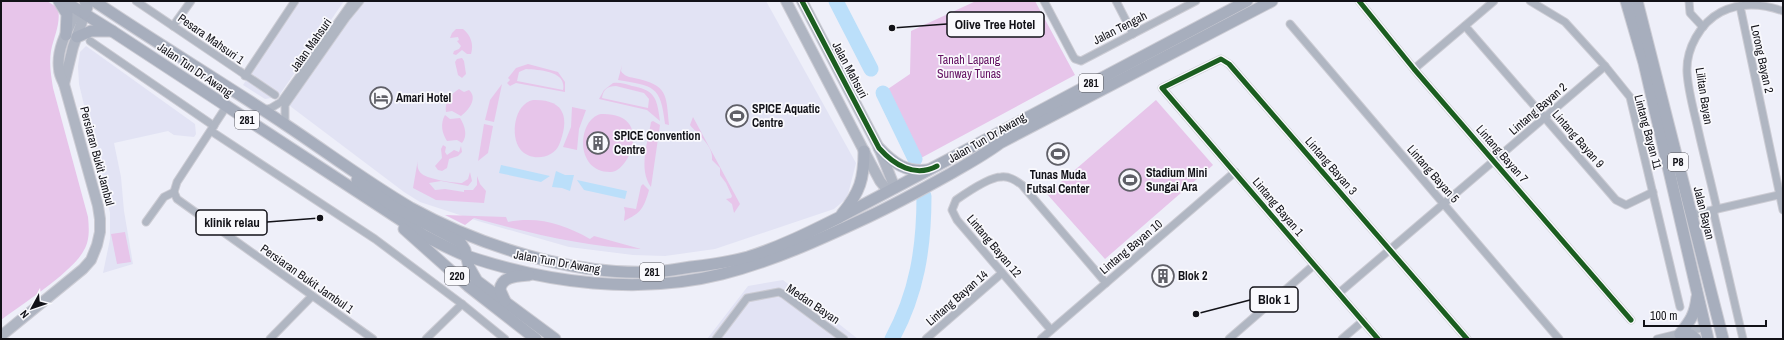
<svg xmlns="http://www.w3.org/2000/svg" width="1784" height="340" viewBox="0 0 1784 340" font-family="'Archivo Narrow',sans-serif">
	<rect width="100%" height="100%" fill="#eeeff9"/>
	<g fill="#e2e3f4">
		<path d="M298,1H344L278,97L265,99L243,85Z"/>
		<path d="M361,1H766L856,163L847,198L834,209L715,249L665,256L633,255L569,247L478,221L420,202L404,192L286,103Z"/>
		<path d="M86,46L195,124L196,134L194,137L174,135L168,131L114,143L121,177L124,211L133,264L103,273L110,239V213L79,84L78,66L80,52Z"/>
		<path d="M783,280L858,339H707L748,286Z"/>
	</g>
	<g fill="#e7c5ea" fill-rule="evenodd">
		<path d="M1,1H47L58,8C61,24 54,36 51,51C49,64 51,75 53,88L88,217C89,228 90,240 84,250C73,272 22,304 1,320Z"/>
		<path d="M976,1H1035L1075,75L921,158L885,91L910,74L911,31Z"/>
		<path d="M456,29H463C471,35 474,45 471,54H467L462,50L456,55L453,54L454,51L459,49L461,46L457,41L459,40L458,37L450,38L452,33Z"/>
		<path d="M462,58L464,61L466,74L462,78L458,75L455,62L457,59Z"/>
		<path d="M528,64L558,72L565,82V92L516,83L510,86L507,83L510,80L508,78L516,68ZM526,69C540,70 567,71 563,90L517,81L519,72Z"/>
		<path d="M622,65L621,71C624,76 629,77 634,78C668,85 666,94 669,125L665,124C661,85 653,86 618,80Z"/>
		<path d="M613,83C619,82 626,84 632,86C655,90 657,98 660,121L647,110L599,99L604,90ZM616,86L644,93L649,99L648,108L602,98C603,90 607,86 616,86Z"/>
		<path d="M502,84L494,122L485,120L490,100Z"/>
		<path d="M459,89L464,92L469,90C478,98 469,110 461,116L452,111L446,112C444,102 451,94 459,89Z"/>
		<path d="M533,100C565,99 570,118 559,145C553,159 530,162 520,149C510,136 514,104 533,100Z"/>
		<path d="M1156,100L1213,165L1105,259L1047,194Z"/>
		<path d="M572,107L586,110L579,129L577,150L563,147L571,127Z"/>
		<path d="M601,114C654,112 630,171 611,172C574,173 577,119 601,114Z"/>
		<path d="M445,115L450,119L460,118C465,126 468,136 462,143L457,140L447,141C442,133 440,124 445,115Z"/>
		<path d="M693,117L740,204L734,213L732,204L726,199L731,198L732,196L726,183L720,175V168L712,160C714,146 698,135 690,125Z"/>
		<path d="M653,121L660,125L651,187C638,169 648,142 651,122Z"/>
		<path d="M484,124L493,126L488,153L478,161Z"/>
		<path d="M443,145L446,147L445,152L447,155L454,150L459,152L461,146L462,152L458,156L449,159L447,168L442,171L438,170L435,166L442,158L441,149Z"/>
		<path d="M418,159C417,165 417,170 422,174C428,179 453,183 462,183L468,179L470,172L472,181L468,186L441,181L429,183L435,190L445,189L464,192V190H473L477,185V176L480,184L486,191L484,203L436,200L413,188Z"/>
		<path d="M643,184L649,190C644,208 641,213 624,221L625,212L624,207L636,209L641,186Z"/>
		<path d="M445,215L506,217L508,222C538,216 564,224 590,239L594,236L641,249C584,247 529,233 474,218L465,225Z"/>
		<path d="M125,232L131,262L117,264L111,234Z"/>
	</g>
	<g fill="#bbdffa">
		<path d="M501,165L550,176L541,182L499,173Z"/>
		<path d="M556,171L565,175H574L570,191L562,188L552,187Z"/>
		<path d="M577,180L627,191L625,199L584,190Z"/>
	</g>
	<g fill="none" stroke-linecap="round" stroke-linejoin="round">
		<g stroke="#bbdffa" stroke-width="15">
			<path d="M836,1L871,69"/>
			<path d="M883,93L915,159"/>
			<path d="M892,339C917,293 924,248 924,196"/>
		</g>
		<g stroke="#ccccd4" stroke-width="9">
			<g id="street">
				<path d="M136,1L275,95"/>
				<path d="M1044,1L1073,56L1075,59L1081,61L1196,1"/>
				<path d="M1116,1L1133,34"/>
				<path d="M1359,1L1414,69L1631,320"/>
				<path d="M1530,1L1565,22L1605,66L1630,97L1680,307"/>
				<path d="M1689,1L1690,13L1703,27"/>
				<path d="M1740,6L1783,210"/>
				<path d="M1290,24L1559,339"/>
				<path d="M173,26L191,1"/>
				<path d="M1465,26L1616,200L1626,205L1653,192"/>
				<path d="M90,41L214,126"/>
				<path d="M1414,69L1494,1"/>
				<path d="M245,76L295,1"/>
				<path d="M226,107L177,182L174,192L177,199L373,339"/>
				<path d="M263,110L271,108L281,102L353,1"/>
				<path d="M285,124V105L346,18L360,1"/>
				<path d="M211,131L375,239L462,304L505,339"/>
				<path d="M1717,209C1711,182 1704,156 1698,129C1694,111 1688,91 1687,72C1686,49 1700,23 1721,12C1741,2 1763,4 1783,11"/>
				<path d="M1713,210L1743,339"/>
				<path d="M1691,215L1783,194"/>
				<path d="M146,222L164,197L174,192"/>
				<path d="M1339,293L1605,66"/>
				<path d="M1051,330L957,220L952,210L956,200C966,193 990,177 1001,177C1009,176 1015,180 1022,185L1106,283"/>
				<path d="M270,339L312,296"/>
				<path d="M426,339L462,304"/>
				<path d="M716,339L747,298L779,292L783,294L844,339"/>
				<path d="M926,339L1002,273"/>
				<path d="M1041,339L1235,172"/>
				<path d="M1229,339L1314,265"/>
				<path d="M1342,339L1363,321"/>
				<path d="M1378,339L1162,88L1221,59L1229,64L1467,339"/>
				<path d="M1657,339L1706,327"/>
			</g>
		</g>
		<g stroke="#ccccd4" stroke-width="12">
			<g id="secondary">
				<path d="M786,1L864,151L880,181L888,191"/>
				<path d="M802,1L879,148L895,188"/>
				<path d="M64,84L73,47L85,13"/>
				<path d="M1,336L83,269L91,260L97,245L100,232V219L98,206L64,84C62,80 59,74 59,69C56,48 69,27 78,9"/>
			</g>
		</g>
		<g stroke="#ccccd4" stroke-width="13">
			<g id="primary">
				<path d="M59,1L67,14L66,35"/>
				<path d="M64,1L112,31L425,236C439,243 453,251 467,256C547,283 639,295 722,274C773,261 821,239 868,217C896,204 923,189 950,174C967,164 984,155 1000,143L1272,1"/>
				<path d="M85,1L87,7L85,13"/>
				<path d="M94,1C158,44 223,83 286,125C328,153 368,183 411,208C480,246 574,276 654,272C666,271 679,269 691,267C710,265 729,262 748,257C780,247 810,232 840,217L1247,1"/>
				<path d="M1626,1L1644,63L1708,339"/>
				<path d="M1637,1L1723,339"/>
				<path d="M77,37L91,31H112"/>
				<path d="M879,148C893,163 907,173 928,170"/>
				<path d="M357,180L394,207L460,242L465,250L469,267L477,281L555,339"/>
				<path d="M842,214C860,192 864,179 864,151"/>
				<path d="M404,229L468,286L536,339"/>
				<path d="M505,301L500,290C501,276 518,276 529,275"/>
				<path d="M1680,334C1690,321 1695,315 1697,297"/>
				<path d="M1680,334L1691,335L1696,339"/>
			</g>
		</g>
		<use href="#street" stroke="#b0b6c2" stroke-width="7"/>
		<use href="#secondary" stroke="#afb5c2" stroke-width="10"/>
		<use href="#primary" stroke="#a7aebd" stroke-width="11"/>
		<g stroke="#f9f9fd" stroke-width="8">
			<g id="cycleway">
				<path d="M802,1L879,148C894,165 915,178 937,166"/>
				<path d="M1359,1L1414,69L1631,320"/>
				<path d="M1378,339L1162,88L1221,59L1229,64L1467,339"/>
			</g>
		</g>
		<use href="#cycleway" stroke="#1b5e20" stroke-width="5"/>
	</g>
	<defs>
		<g id="hotel-ring" transform="scale(1.15)"><circle r="9.5" fill="#f9f9fd" stroke="#5f5f67" stroke-width="1.5"/><path d="M-6-4.5h1.5V1H6V5H4.5V3h-9V5H-6ZM-4 0a1.8 1.8 0 1 1 3.6 0ZM.5 0V-2.5h3Q6-2.5 6 0Z" fill="#5f5f67"/></g>
		<g id="stadium-ring" transform="scale(1.15)"><circle r="9.5" fill="#f9f9fd" stroke="#5f5f67" stroke-width="1.5"/><path d="M0-5a6.5 5 0 1 0 0 10a6.5 5 0 1 0 0-10ZM-3.5-1.8h7v3.6h-7Z" fill="#5f5f67"/></g>
		<g id="building-ring" transform="scale(1.15)"><circle r="9.5" fill="#f9f9fd" stroke="#5f5f67" stroke-width="1.5"/><path d="M-4-6H4V6H1V3H-1V6H-4ZM-2.5-4.3h1.7v1.8h-1.7ZM.8-4.3h1.7v1.8H.8ZM-2.5-1h1.7V.8h-1.7ZM.8-1h1.7V.8H.8Z" fill="#5f5f67"/></g>
	</defs>
	<g fill-rule="evenodd">
		<use href="#hotel-ring" x="381" y="98"/>
		<use href="#stadium-ring" x="737" y="116"/>
		<use href="#building-ring" x="598" y="143"/>
		<use href="#stadium-ring" x="1058" y="154"/>
		<use href="#stadium-ring" x="1130" y="180"/>
		<use href="#building-ring" x="1163" y="276"/>
	</g>
	<g text-anchor="middle" dominant-baseline="central" stroke-width="3.5" stroke-linejoin="round" paint-order="stroke">
		<g fill="#f9f9fd" stroke="#57575d" stroke-width="1">
			<rect x="1079" y="74" width="24" height="18" rx="3"/>
			<rect x="235" y="111" width="24" height="18" rx="3"/>
			<rect x="1668" y="153" width="20" height="18" rx="3"/>
			<rect x="640" y="263" width="24" height="18" rx="3"/>
			<rect x="445" y="267" width="24" height="18" rx="3"/>
		</g>
		<g font-size="11" font-weight="bold" fill="#121218">
			<text x="1091" y="83">281</text>
			<text x="247" y="120">281</text>
			<text x="1678" y="162">P8</text>
			<text x="652" y="272">281</text>
			<text x="457" y="276">220</text>
		</g>
		<g font-size="12" fill="#121218" stroke="#f9f9fd">
			<text transform="translate(1120 28) rotate(-27)">Jalan Tengah</text>
			<text transform="translate(211 39) rotate(35)">Pesara Mahsuri 1</text>
			<text transform="translate(311 45) rotate(-55)">Jalan Mahsuri</text>
			<text transform="translate(1762 59) rotate(78)">Lorong Bayan 2</text>
			<text transform="translate(195 70) rotate(34)">Jalan Tun Dr Awang</text>
			<text transform="translate(850 70) rotate(62)">Jalan Mahsuri</text>
			<text transform="translate(1704 96) rotate(81)">Lilitan Bayan</text>
			<text transform="translate(1538 109) rotate(-41)">Lintang Bayan 2</text>
			<text transform="translate(1648 132) rotate(75)">Lintang Bayan 11</text>
			<text transform="translate(987 138) rotate(-30)">Jalan Tun Dr Awang</text>
			<text transform="translate(1578 139) rotate(49)">Lintang Bayan 9</text>
			<text transform="translate(1502 154) rotate(49)">Lintang Bayan 7</text>
			<text transform="translate(97 156) rotate(75)">Persiaran Bukit Jambul</text>
			<text transform="translate(1331 166) rotate(49)">Lintang Bayan 3</text>
			<text transform="translate(1433 174) rotate(49)">Lintang Bayan 5</text>
			<text transform="translate(1278 207) rotate(50)">Lintang Bayan 1</text>
			<text transform="translate(1704 213) rotate(76)">Jalan Bayan</text>
			<text transform="translate(994 246) rotate(50)">Lintang Bayan 12</text>
			<text transform="translate(1131 247) rotate(-40)">Lintang Bayan 10</text>
			<text transform="translate(557 262) rotate(10)">Jalan Tun Dr Awang</text>
			<text transform="translate(307 279) rotate(35)">Persiaran Bukit Jambul 1</text>
			<text transform="translate(957 298) rotate(-41)">Lintang Bayan 14</text>
			<text transform="translate(813 304) rotate(34)">Medan Bayan</text>
		</g>
		<g font-size="12" fill="#641263" stroke="#f9f9fd">
			<text x="969" y="60">Tanah Lapang<tspan x="969" dy="14">Sunway Tunas</tspan></text>
		</g>
		<g font-size="12" font-weight="bold" fill="#121218" stroke="#f9f9fd" text-anchor="start">
			<text x="396" y="98">Amari Hotel</text>
			<text x="752" y="109">SPICE Aquatic<tspan x="752" dy="14">Centre</tspan></text>
			<text x="614" y="136">SPICE Convention<tspan x="614" dy="14">Centre</tspan></text>
			<text x="1146" y="173">Stadium Mini<tspan x="1146" dy="14">Sungai Ara</tspan></text>
			<text x="1058" y="175" text-anchor="middle">Tunas Muda<tspan x="1058" dy="14">Futsal Center</tspan></text>
			<text x="1178" y="276">Blok 2</text>
		</g>
	</g>
	<path fill="none" stroke="#121218" stroke-width="1.5" d="M892 28L947 24M320 218L267 222M1196 314L1250 300"/>
	<g fill="#121218" stroke="#f9f9fd" stroke-width="1.5">
		<circle cx="892" cy="28" r="4"/>
		<circle cx="320" cy="218" r="4"/>
		<circle cx="1196" cy="314" r="4"/>
	</g>
	<g fill="#f9f9fd" stroke="#121218" stroke-width="1.5">
		<rect x="947" y="12" width="97" height="25" rx="4"/>
		<rect x="196" y="210" width="71" height="25" rx="4"/>
		<rect x="1250" y="287" width="48" height="25" rx="4"/>
	</g>
	<g font-size="13" text-anchor="middle" font-weight="bold" fill="#121218">
		<text x="995" y="29">Olive Tree Hotel</text>
		<text x="232" y="227">klinik relau</text>
		<text x="1274" y="304">Blok 1</text>
	</g>
	<rect width="1784" height="340" fill="none" stroke="#121218" stroke-width="4"/>
	<g transform="translate(32 308) rotate(230)" stroke="#f9f9fd" stroke-width="3" paint-order="stroke">
	<path d="M0-3L7 15L0 10L-7 15Z" fill="#121218"/>
	<text y="-6" font-size="11" font-weight="bold" text-anchor="middle" fill="#121218">N</text>
	</g>
	<path d="M1644 320v6h122v-6" fill="none" stroke="#121218" stroke-width="2"/>
	<text x="1650" y="320" font-size="12" fill="#121218" stroke="#f9f9fd" stroke-width="3" paint-order="stroke">100 m</text>
</svg>
